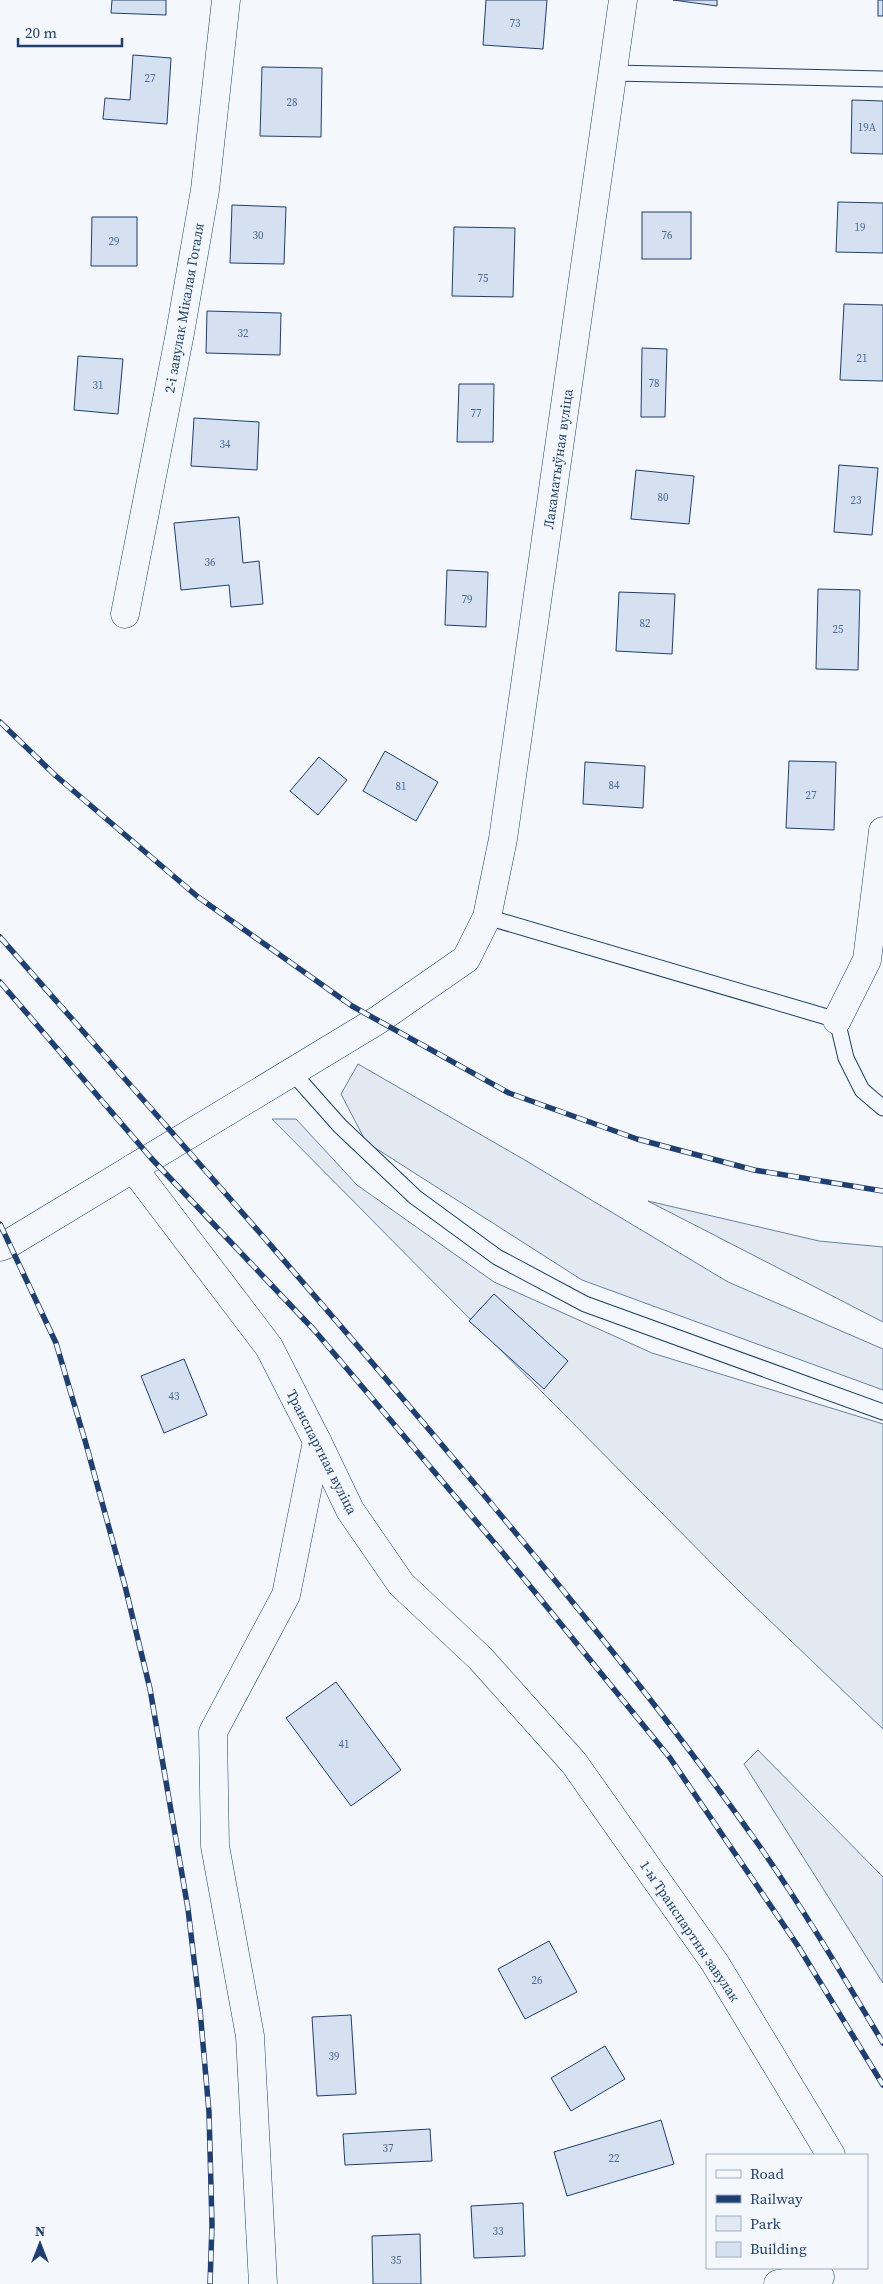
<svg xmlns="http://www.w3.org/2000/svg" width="883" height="2284" viewBox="0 0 883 2284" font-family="'Source Serif 4',serif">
	<rect width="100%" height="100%" fill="#f4f7fb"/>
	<g fill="#e3e9f0" stroke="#687fa3">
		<path d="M358,1064L523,1159L728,1282L883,1349V1390L582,1280L366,1142L341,1094Z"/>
		<path d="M272,1119H296L357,1185L494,1282L652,1353L883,1424V1729L742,1594Z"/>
		<path d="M648,1201L819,1241L883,1247V1322Z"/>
		<path d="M758,1750L883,1877V1983L744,1764Z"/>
	</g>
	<g fill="#d5e0f0" stroke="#1d3f73">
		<path d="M112,0H166V15L111,13Z"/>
		<path d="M486,0H547L543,49L483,45Z"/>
		<path d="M673,0H717V6Z"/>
		<rect x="878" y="0" width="5" height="16"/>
		<path d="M133,55L171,58L167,124L103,119L105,98L130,100Z"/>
		<path d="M262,67L322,68L321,137L260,136Z"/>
		<path d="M852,100L883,101V154L851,153Z"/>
		<path d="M838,202L883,203V253L836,252Z"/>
		<path d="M232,205L286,207L284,264L230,263Z"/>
		<rect x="642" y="212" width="49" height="47"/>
		<path d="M92,217H137V266H91Z"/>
		<path d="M454,227L515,228L513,297L452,296Z"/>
		<path d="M844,304L883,305V381L840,380Z"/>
		<path d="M207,311L281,313L280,355L206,353Z"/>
		<path d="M642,348L667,349L665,417H641Z"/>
		<path d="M78,356L123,359L118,414L74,410Z"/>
		<path d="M459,384H494L493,442H457Z"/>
		<path d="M194,418L259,422L257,470L191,466Z"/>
		<path d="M839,465L878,468L872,535L834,532Z"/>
		<path d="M636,470L694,476L689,524L631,519Z"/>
		<path d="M239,517L243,563L259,561L263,604L231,607L229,585L181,590L174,523Z"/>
		<path d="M447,570L488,572L486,627L445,625Z"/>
		<path d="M818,589L860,590L858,670L816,669Z"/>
		<path d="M619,592L675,594L672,654L616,651Z"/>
		<path d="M385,751L438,782L416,821L363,791Z"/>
		<path d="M319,757L347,780L318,815L290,791Z"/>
		<path d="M789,761L836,762L834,830L786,828Z"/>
		<path d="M585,762L645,766L643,808L583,804Z"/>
		<path d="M494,1294L568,1361L544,1389L469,1321Z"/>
		<path d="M184,1359L207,1415L164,1433L141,1376Z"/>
		<path d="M336,1682L401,1770L351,1806L286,1718Z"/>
		<path d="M549,1941L577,1992L525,2019L498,1969Z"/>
		<path d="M351,2015L356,2094L317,2096L312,2017Z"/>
		<path d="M605,2046L625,2079L571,2111L551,2078Z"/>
		<path d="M661,2120L674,2164L567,2196L554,2152Z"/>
		<path d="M430,2129L432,2161L345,2165L343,2134Z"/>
		<path d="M523,2203L525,2256L474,2258L471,2206Z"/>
		<path d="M420,2234L421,2284H373L372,2236Z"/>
	</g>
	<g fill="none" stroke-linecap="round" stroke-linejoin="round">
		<g stroke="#1d3f73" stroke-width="17">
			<g id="service">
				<path d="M613,73L883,79"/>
				<path d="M487,917L837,1020L846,1058L862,1090L883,1108"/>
				<path d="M292,1072L340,1126L415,1197L497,1257L585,1304L883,1412"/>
			</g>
		</g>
		<g stroke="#1d3f73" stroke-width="29">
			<g id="minor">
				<path d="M125,614L180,333L205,190L226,0"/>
				<path d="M837,1020L867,960L883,831"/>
				<path d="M133,1168L269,1347L317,1441L350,1510L401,1584L480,1658L574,1763L715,1963L831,2155"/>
				<path d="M0,1247L8,1244L378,1020L466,959L487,917L503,839L623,0"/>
				<path d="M263,2284L250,2036L215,1846L213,1732L286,1595L317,1441"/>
				<path d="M778,2284L820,2277"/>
			</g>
		</g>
		<use href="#service" stroke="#f4f7fb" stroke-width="15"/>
		<use href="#minor" stroke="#f4f7fb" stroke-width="28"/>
		<g stroke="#1d3f73" stroke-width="5.5">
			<g id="rail">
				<path d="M0,722L56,776L198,897L352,1006L509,1093L637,1139L754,1170L883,1191"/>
				<path d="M0,937C152,1110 305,1282 453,1458C559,1584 663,1710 758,1844C803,1908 843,1976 883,2043"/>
				<path d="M0,982L151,1158L315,1331L503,1553L670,1758L798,1946L883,2085"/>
				<path d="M0,1224L56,1343L86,1444L125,1586L150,1689L188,1909L200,2010L209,2112L212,2225L210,2284"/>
			</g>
		</g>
		<use href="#rail" stroke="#f4f7fb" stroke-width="4" stroke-dasharray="11" stroke-linecap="butt"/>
	</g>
	<g text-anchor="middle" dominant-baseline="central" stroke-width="4" stroke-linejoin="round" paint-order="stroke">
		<g font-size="11" fill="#4b6792">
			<text x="515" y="23">73</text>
			<text x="150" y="78">27</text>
			<text x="292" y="102">28</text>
			<text x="867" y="127">19А</text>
			<text x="860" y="227">19</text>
			<text x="258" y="235">30</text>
			<text x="667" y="235">76</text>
			<text x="114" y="241">29</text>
			<text x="483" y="278">75</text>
			<text x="243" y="333">32</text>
			<text x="862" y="358">21</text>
			<text x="654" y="383">78</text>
			<text x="98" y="385">31</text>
			<text x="476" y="413">77</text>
			<text x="225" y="444">34</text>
			<text x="663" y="497">80</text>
			<text x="856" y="500">23</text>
			<text x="210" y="562">36</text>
			<text x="467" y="599">79</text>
			<text x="645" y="623">82</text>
			<text x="838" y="629">25</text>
			<text x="614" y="785">84</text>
			<text x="401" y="786">81</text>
			<text x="811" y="795">27</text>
			<text x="174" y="1396">43</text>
			<text x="344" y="1744">41</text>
			<text x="537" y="1980">26</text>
			<text x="334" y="2056">39</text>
			<text x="388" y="2148">37</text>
			<text x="614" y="2158">22</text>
			<text x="498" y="2231">33</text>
			<text x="396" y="2260">35</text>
		</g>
		<g font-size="14" fill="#1d3f73" stroke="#f4f7fb">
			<text transform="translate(184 308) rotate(-80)">2-і завулак Мікалая Гогаля</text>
			<text transform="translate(558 459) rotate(-82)">Лакаматыўная вуліца</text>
			<text transform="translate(322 1452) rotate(63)">Транспартная вуліца</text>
			<text transform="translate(690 1931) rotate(56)">1-ы Транспартны завулак</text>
		</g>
	</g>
	<rect x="706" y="2154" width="162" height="115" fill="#f4f7fb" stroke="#9eadc5"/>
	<rect x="716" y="2170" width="25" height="8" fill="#f4f7fb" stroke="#9eadc5"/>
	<text x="750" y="2179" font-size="15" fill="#1d3f73">Road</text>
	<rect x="716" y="2195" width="25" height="8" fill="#1d3f73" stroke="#9eadc5"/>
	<text x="750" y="2204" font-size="15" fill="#1d3f73">Railway</text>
	<rect x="716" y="2216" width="25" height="15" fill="#e3e9f0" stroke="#9eadc5"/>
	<text x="750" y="2229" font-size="15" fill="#1d3f73">Park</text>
	<rect x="716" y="2242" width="25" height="15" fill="#d5e0f0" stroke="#9eadc5"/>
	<text x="750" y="2254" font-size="15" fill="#1d3f73">Building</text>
	<g transform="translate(40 2244)" stroke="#f4f7fb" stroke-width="4" paint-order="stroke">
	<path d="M0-4L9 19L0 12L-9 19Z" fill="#1d3f73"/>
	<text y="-8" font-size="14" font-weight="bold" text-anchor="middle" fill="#1d3f73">N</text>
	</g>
	<path d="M18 38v8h104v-8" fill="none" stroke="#1d3f73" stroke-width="2.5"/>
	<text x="25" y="38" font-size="15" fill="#1d3f73" stroke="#f4f7fb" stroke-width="4" paint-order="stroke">20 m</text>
</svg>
